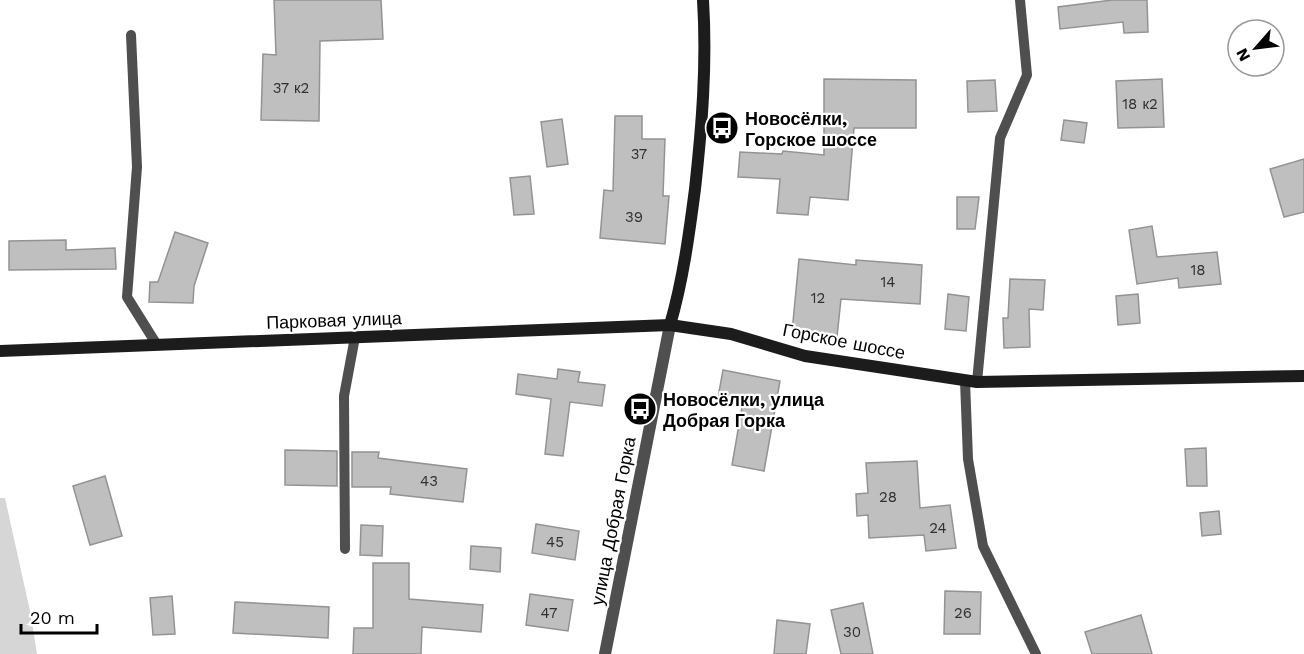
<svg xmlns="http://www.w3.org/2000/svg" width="1304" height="654" viewBox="0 0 1304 654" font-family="'Work Sans',sans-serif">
	<rect width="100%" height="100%" fill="#fff"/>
	<path fill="#d6d6d6" d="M0,498H5L30,611L37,654H0Z"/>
	<g fill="#bfbfbf" stroke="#939393" stroke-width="1.5">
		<path d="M274,0H381L383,39L320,41L319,121L261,120L263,54L276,55Z"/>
		<path d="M1112,0H1147L1148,32L1124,33L1123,22L1060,29L1058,7Z"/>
		<path d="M824,79L916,80V128H854L848,200L810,197L808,215L777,213L780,179L738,177L740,152L782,154L783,151L824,155Z"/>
		<path d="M1162,79L1164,127L1118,128L1116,81Z"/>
		<path d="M995,80L997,111L968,112L967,81Z"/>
		<path d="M615,116H642V139H665L663,196H669L665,244L600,238L604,190L613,191Z"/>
		<path d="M562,119L568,164L547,167L541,122Z"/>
		<path d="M1064,120L1087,123L1084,143L1061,140Z"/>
		<path d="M1304,159V212L1284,217L1270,169Z"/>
		<path d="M530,176L534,214L514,215L510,178Z"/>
		<path d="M957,197H979L975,229H957Z"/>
		<path d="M1152,226L1157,257L1217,252L1221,284L1179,288L1178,278L1137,284L1129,230Z"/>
		<path d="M175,232L208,243L194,286L193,303L149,302L150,282H158Z"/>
		<path d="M66,240V250L115,248L116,269L9,270V241Z"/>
		<path d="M799,259L856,265V260L922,265L920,304L841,299L837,337L792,332Z"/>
		<path d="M1010,279L1045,280L1043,310L1029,309L1030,347L1004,348L1003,318H1008Z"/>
		<path d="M948,294L969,297L966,331L945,329Z"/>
		<path d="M1138,294L1140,323L1118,325L1116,296Z"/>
		<path d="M558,369L580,372L578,382L605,385L602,406L570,402L563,456L545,454L551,399L516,394L518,374L557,379Z"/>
		<path d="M723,370L780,381L764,471L732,465L742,407L717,403Z"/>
		<path d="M1206,448L1207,486H1187L1185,449Z"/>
		<path d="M285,450L337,451V486L285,485Z"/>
		<path d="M352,452H379L378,458L467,469L463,502L390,494L391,487H352Z"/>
		<path d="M917,461L920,508L950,505L956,548L926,551L924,535L869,538L868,515L857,516L856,494L868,493L866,463Z"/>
		<path d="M105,476L122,536L90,545L73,486Z"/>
		<path d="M1219,511L1221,534L1202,536L1200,513Z"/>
		<path d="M536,524L579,531L575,560L532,553Z"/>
		<path d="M361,525L383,526L382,556L360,555Z"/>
		<path d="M471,546L501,548L500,572L470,569Z"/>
		<path d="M373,563H409V599L483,605L481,632L422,627L421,654H353L354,628H373Z"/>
		<path d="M945,591L981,592L980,634H944Z"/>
		<path d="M530,594L573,600L568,631L526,625Z"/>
		<path d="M172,596L175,634L153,635L150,598Z"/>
		<path d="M235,602L329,607L328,638L233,633Z"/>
		<path d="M863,603L873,654H841L831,610Z"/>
		<path d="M1141,615L1152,654H1092L1085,632Z"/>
		<path d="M777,620L810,624L806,654H774Z"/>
	</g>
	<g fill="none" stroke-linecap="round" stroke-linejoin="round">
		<g stroke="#4f4f4f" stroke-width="10">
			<path d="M131,35L137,167L127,297L157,345"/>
			<path d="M965,381L968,459L983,546L1036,654"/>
			<path d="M977,382L1000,138L1027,75L1020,0"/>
			<path d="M345,549L344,396L355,337"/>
		</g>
		<path stroke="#4f4f4f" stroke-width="12" d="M605,654L670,325"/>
		<g stroke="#1c1c1c" stroke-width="12">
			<path d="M670,325C683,280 689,235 695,189C702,125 707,64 703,0"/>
			<path d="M0,351L670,325L731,334L805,356L977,382L1304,376"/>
		</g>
	</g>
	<defs>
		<g id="bus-disc" transform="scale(1.725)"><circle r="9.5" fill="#000" stroke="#fff"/><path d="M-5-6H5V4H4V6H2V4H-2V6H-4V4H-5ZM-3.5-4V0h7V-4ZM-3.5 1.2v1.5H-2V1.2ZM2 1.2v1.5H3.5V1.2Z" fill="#fff"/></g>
	</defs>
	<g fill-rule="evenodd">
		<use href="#bus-disc" x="722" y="128"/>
		<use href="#bus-disc" x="640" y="409"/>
	</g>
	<g text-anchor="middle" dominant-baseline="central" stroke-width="4.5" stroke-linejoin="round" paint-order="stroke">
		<g font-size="15" fill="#303030">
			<text x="291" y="88">37 к2</text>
			<text x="1140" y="104">18 к2</text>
			<text x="639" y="154">37</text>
			<text x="634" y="217">39</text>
			<text x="1198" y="270">18</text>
			<text x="888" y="282">14</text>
			<text x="818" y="298">12</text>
			<text x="429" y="481">43</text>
			<text x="888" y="497">28</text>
			<text x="938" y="528">24</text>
			<text x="555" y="542">45</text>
			<text x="549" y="613">47</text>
			<text x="963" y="613">26</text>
			<text x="852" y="632">30</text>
		</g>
		<g font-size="18" font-weight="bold" fill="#000" stroke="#fff" text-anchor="start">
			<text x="745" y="118">Новосёлки,<tspan x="745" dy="21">Горское шоссе</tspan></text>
			<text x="663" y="399">Новосёлки, улица<tspan x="663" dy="21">Добрая Горка</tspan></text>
		</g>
		<g font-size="18" fill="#000" stroke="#fff">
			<text transform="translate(334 320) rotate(-2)">Парковая улица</text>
			<text transform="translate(844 341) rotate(11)">Горское шоссе</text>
			<text transform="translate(613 521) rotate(-79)">улица Добрая Горка</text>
		</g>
	</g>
	<g transform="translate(1256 48) rotate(242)"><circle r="28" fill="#ffffff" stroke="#999999" stroke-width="1.5"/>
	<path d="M0-4.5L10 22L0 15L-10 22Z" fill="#000000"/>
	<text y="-9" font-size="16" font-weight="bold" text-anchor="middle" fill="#000000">N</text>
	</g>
	<path d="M21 624v9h76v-9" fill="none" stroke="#000000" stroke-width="3"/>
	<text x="30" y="624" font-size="18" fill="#000000" stroke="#ffffff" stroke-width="4.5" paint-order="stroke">20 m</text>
</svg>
